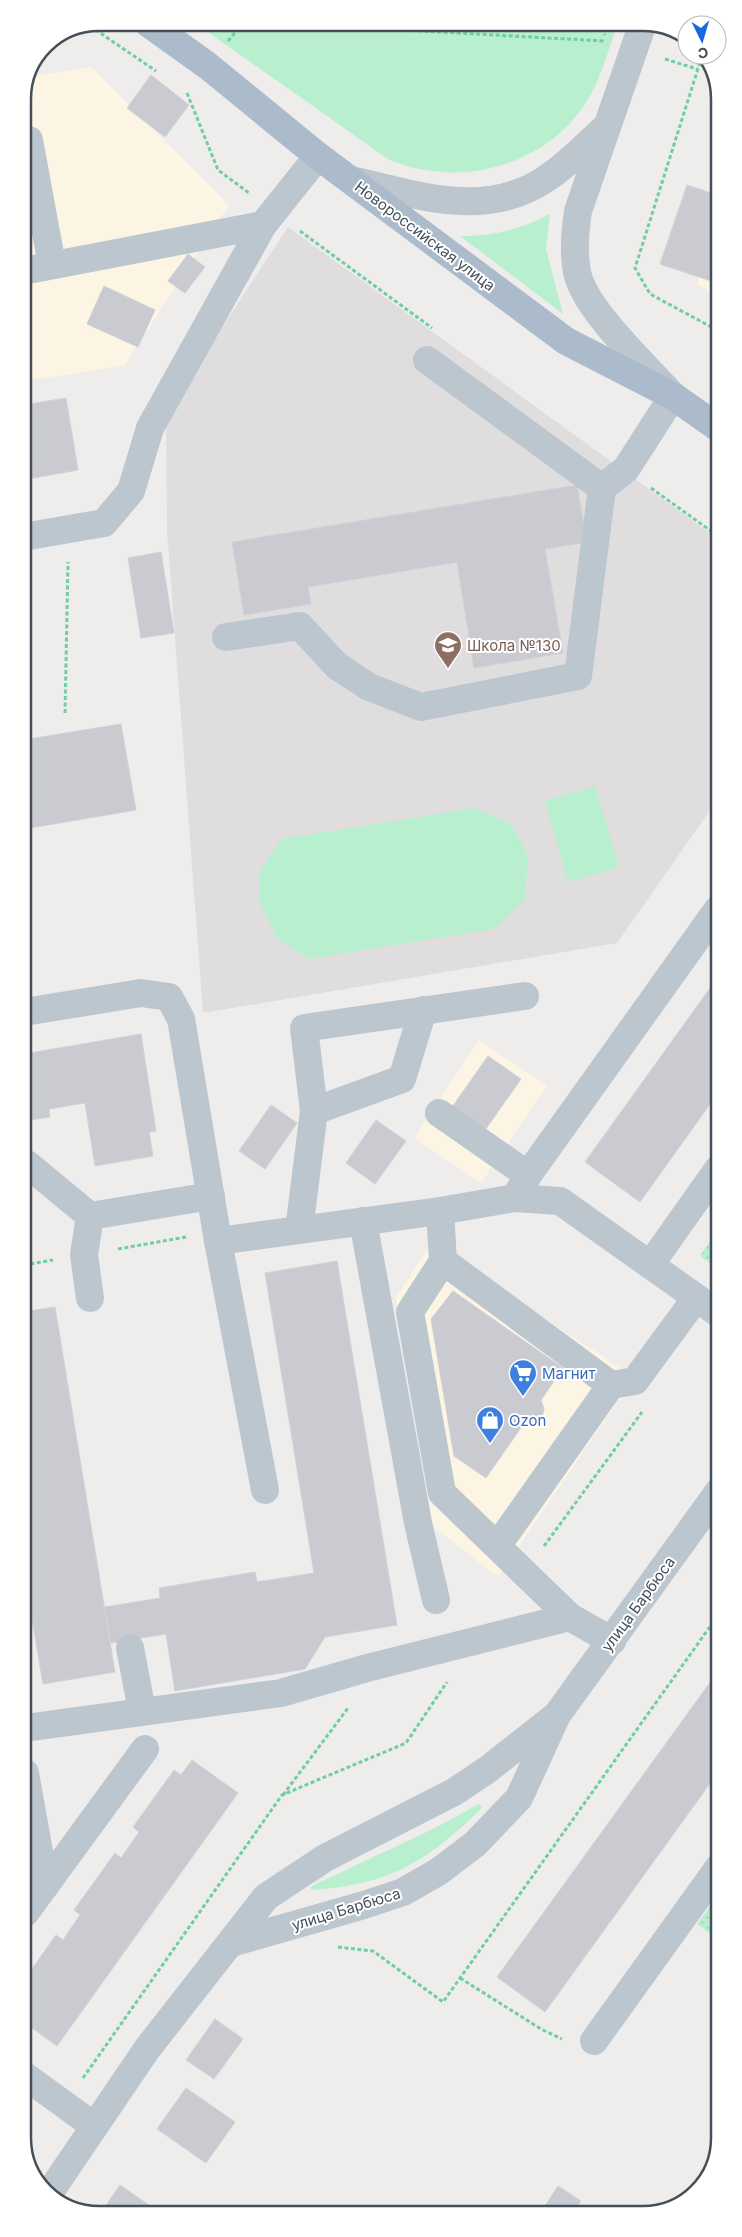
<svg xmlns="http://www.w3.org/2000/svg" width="742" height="2237" viewBox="0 0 742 2237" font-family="Inter,sans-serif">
	<defs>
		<pattern id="park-dots" width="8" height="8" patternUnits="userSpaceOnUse" patternTransform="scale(1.25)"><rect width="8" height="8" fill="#b8efcf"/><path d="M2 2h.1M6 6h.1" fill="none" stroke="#9fcfb4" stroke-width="1.8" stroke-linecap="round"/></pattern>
	</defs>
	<rect width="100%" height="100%" fill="#efecec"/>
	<g fill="#fcf5e3">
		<path d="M91,67L229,205L124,366L23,381V94L31,77Z"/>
		<path d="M717,218V295L697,284Z"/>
		<path d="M479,1040L547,1086L481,1183L414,1138Z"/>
		<path d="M431,1244L634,1377L498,1577L433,1526L396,1298Z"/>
	</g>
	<path fill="#e0ddde" d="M288,227L718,539V799L617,943L203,1013L167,530L166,413Z"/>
	<g fill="#b8efcf">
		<path d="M195,23H618C608,50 601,80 585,104C543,168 456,189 388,159Z"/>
		<path d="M550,214L546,249L563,314L460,236C493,236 520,230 550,214Z"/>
		<path d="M595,786L619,867L568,882L545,801Z"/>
		<path d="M475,808L511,824L528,855L525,898L494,929L309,959L277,938L259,901L260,871L281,839Z"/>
		<path d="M479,1804L482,1808C428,1861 389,1885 312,1890L310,1887L435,1828Z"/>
	</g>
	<g fill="url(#park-dots)">
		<path d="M718,1229V1269L700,1256Z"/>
		<path d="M719,1894V1940L697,1924Z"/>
	</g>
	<g fill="#c9cbd1" stroke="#d0d2d8">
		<path d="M151,75L189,105L165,137L127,108Z"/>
		<path d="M687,185L717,195V283L660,264Z"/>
		<path d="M23,205L32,259L23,260Z"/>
		<path d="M188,254L205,267L185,293L168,281Z"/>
		<path d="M104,286L155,310L138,347L87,324Z"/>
		<path d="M66,398L78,470L23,480V405Z"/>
		<path d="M577,485L587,542L545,549L563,653L474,668L457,562L308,587L311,604L244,615L232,542Z"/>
		<path d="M161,552L174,633L141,638L128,558Z"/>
		<path d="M121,724L136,810L24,829L23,740Z"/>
		<path d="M718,977V1093L640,1202L585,1162Z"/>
		<path d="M141,1034L156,1131L149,1132L153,1156L95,1166L85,1103L49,1109L50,1117L24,1121V1054Z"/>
		<path d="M488,1056L521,1079L483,1133L450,1110Z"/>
		<path d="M271,1105L297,1123L265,1169L239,1151Z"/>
		<path d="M376,1120L406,1141L375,1184L346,1163Z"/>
		<path d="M337,1261L397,1625L325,1637L305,1669L175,1691L166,1634L111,1643L105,1607L160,1598L159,1588L255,1572L257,1582L314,1573L265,1273Z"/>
		<path d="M453,1291L563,1368L541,1400L544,1409L542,1417L535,1423L525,1422L486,1478L454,1456L431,1319Z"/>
		<path d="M55,1307L115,1672L43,1684L24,1571V1312Z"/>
		<path d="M719,1670V1771L545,2012L497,1977Z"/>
		<path d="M192,1760L238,1793L57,2046L25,2023V1979L56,1935L63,1940L80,1915L74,1910L115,1853L121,1858L139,1832L133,1827L174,1770L181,1775Z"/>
		<path d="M215,2019L243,2039L214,2079L186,2060Z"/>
		<path d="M186,2088L235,2122L206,2163L157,2129Z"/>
		<path d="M120,2185L162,2214H100Z"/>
		<path d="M558,2186L581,2201L573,2212H541Z"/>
	</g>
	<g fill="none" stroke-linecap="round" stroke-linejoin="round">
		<g stroke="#6fcea2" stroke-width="3" stroke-dasharray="4 2.5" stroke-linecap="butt">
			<path d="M275,23L604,41"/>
			<path d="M597,23L605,35"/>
			<path d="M90,26L156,71"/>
			<path d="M228,41L243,23"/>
			<path d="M702,56L635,268L650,294L717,330"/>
			<path d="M665,59L697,69"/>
			<path d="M187,93L218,170L249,193"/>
			<path d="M300,231L432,328"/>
			<path d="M651,488L718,536"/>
			<path d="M65,713L68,562"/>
			<path d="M118,1249L186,1237"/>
			<path d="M24,1265L53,1260"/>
			<path d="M544,1546L642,1412"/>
			<path d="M283,1795L348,1708"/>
			<path d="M338,1947L373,1951L443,2002L719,1614"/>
			<path d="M460,1978L541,2029L562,2039"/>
			<path d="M83,2078L282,1795L406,1743L447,1682"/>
		</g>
		<g stroke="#bcc6cf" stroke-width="28">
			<path d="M23,141L29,140L52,265"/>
			<path d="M351,180C418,195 488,221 550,176C570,162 587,144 605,128"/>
			<path d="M23,271L263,225"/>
			<path d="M427,360L602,488"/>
			<path d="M23,537L104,523L131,491L150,428L263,225L318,156"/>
			<path d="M226,637L300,626L337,666L369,687L421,707L578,676L602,488L626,469L673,396C647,367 584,309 577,272C573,252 575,231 578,211L643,23"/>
			<path d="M24,1012L141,993L169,997L181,1019L218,1241L265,1490"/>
			<path d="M314,1111L402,1079L423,1010"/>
			<path d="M439,1113L528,1175"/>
			<path d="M24,1165L27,1164L90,1216L211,1196"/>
			<path d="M515,1198L528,1175L718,909"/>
			<path d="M440,1211L443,1261"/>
			<path d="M90,1216L84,1255L90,1298"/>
			<path d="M363,1221L418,1523L436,1600"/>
			<path d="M299,1230L314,1111L304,1028L525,996"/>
			<path d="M218,1241L440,1211L515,1198L560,1201L718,1313"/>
			<path d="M650,1265L718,1169"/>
			<path d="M611,1385L635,1381L696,1298"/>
			<path d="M498,1545L611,1385L443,1261L410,1312L442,1493L570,1617"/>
			<path d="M130,1648L142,1711"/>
			<path d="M25,1728L281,1693L367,1668L570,1617L612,1641"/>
			<path d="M25,1773L45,1886"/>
			<path d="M25,1913L145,1749"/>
			<path d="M231,1943L364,1905L403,1892L438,1872L475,1844L519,1798L557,1715L719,1491"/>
			<path d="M594,2041L719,1867"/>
			<path d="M25,2076L94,2126"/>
			<path d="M48,2195L147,2049L266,1897L325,1858L454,1792L487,1770L557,1715"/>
		</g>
		<path stroke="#abbbcc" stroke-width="28" d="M148,23L208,66L318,156L566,341L673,396L717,427"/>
	</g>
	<defs>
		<g id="school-pin" transform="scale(1.4375)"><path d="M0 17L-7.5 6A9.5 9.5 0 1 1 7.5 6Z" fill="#8d6e63" stroke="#fff"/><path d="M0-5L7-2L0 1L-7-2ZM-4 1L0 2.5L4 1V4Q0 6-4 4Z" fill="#fff"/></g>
		<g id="supermarket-pin" transform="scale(1.4375)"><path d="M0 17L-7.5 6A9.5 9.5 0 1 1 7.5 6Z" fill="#3f7fe0" stroke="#fff"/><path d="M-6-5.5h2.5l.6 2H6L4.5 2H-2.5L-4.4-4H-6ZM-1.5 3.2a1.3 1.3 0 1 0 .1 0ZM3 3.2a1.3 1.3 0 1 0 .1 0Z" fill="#fff"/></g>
		<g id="shop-pin" transform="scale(1.4375)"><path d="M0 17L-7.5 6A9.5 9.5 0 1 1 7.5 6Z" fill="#3f7fe0" stroke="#fff"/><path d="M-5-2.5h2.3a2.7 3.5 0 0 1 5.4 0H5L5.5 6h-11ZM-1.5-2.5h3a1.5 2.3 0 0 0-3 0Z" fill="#fff"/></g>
	</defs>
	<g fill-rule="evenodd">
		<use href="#school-pin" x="448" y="645"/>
		<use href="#supermarket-pin" x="523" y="1373"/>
		<use href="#shop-pin" x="490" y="1420"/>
	</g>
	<g text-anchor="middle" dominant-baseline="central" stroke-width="4" stroke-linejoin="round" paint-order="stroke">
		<g font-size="15" fill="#444f5a" stroke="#fff">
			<text transform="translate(425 236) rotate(37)">Новороссийская улица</text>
			<text transform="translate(638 1604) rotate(-54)">улица Барбюса</text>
			<text transform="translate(346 1909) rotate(-17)">улица Барбюса</text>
		</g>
		<g font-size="15" fill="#785e54" stroke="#fff" text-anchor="start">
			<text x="467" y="645">Школа №130</text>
		</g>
		<g font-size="15" fill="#366cbe" stroke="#fff" text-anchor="start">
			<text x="542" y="1373">Магнит</text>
			<text x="509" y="1420">Ozon</text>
		</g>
	</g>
	<path d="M0 0H742V2237H0ZM99 31H643A68 68 0 0 1 711 99V2138A68 68 0 0 1 643 2206H99A68 68 0 0 1 31 2138V99A68 68 0 0 1 99 31Z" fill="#fff" fill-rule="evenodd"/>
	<path fill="none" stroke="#444f5a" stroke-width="2.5" d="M99 31H643A68 68 0 0 1 711 99V2138A68 68 0 0 1 643 2206H99A68 68 0 0 1 31 2138V99A68 68 0 0 1 99 31Z"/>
	<g transform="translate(702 40) rotate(175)"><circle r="24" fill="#ffffff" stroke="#b4b9bd"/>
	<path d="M0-4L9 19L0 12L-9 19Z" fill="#1468e1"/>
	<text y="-8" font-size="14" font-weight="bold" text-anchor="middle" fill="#444f5a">С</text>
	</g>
</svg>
